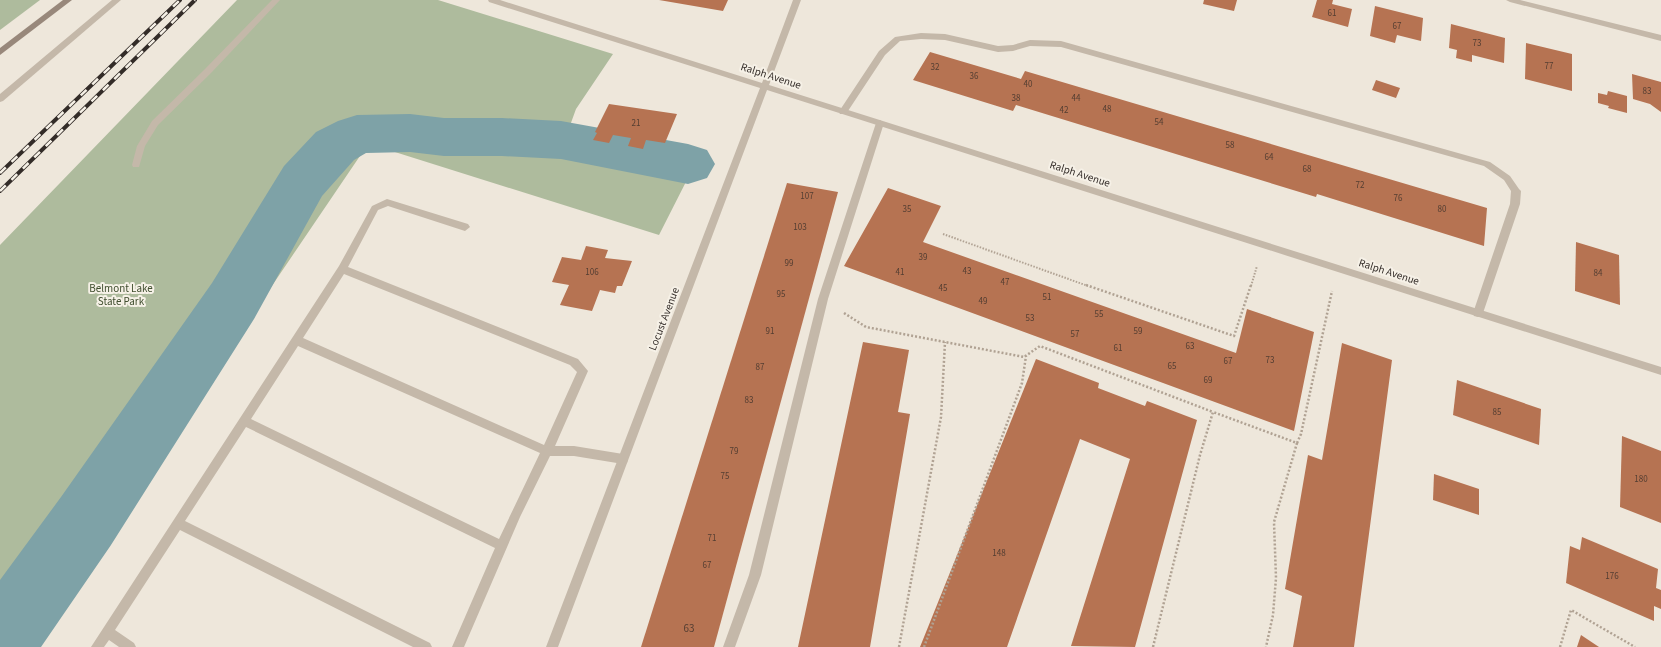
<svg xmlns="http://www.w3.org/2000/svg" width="1661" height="647" viewBox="0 0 1661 647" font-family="'Source Sans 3',sans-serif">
	<rect width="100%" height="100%" fill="#eee7db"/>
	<g fill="#aebb9d">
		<path d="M0,0H40L0,30Z"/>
		<path d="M237,0H438L613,54L576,109L568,131L684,152L694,166L659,235L379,147L364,150L27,647H0V245Z"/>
	</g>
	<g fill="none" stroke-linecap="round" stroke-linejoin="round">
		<path fill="#7ea2a7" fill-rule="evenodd" d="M410,114L444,118H502L561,121L688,144L707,150L715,164L707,178L688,184L561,159L502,156H444L410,152L366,153L354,160L322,196L254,319L111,545L41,647H0V580L61,497L212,283L284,166L316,132L338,121L357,115Z"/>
	</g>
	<g fill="#b67352">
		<path d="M659,0H728L723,11Z"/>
		<path d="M1204,0H1237L1234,11L1203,4Z"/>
		<path d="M1317,0H1333L1332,4L1352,9L1348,27L1312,17Z"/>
		<path d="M1375,6L1423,18L1421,41L1397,35L1395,43L1370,36Z"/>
		<path d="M1451,24L1505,38L1504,63L1472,55V62L1456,58L1457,50L1449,48Z"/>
		<path d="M1526,43L1572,54V91L1525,79Z"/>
		<path d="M930,52L1021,79L1025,71L1487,208L1484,246L1317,194L1316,197L1016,105L1013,111L913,80Z"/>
		<path d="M1632,74L1661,82V112L1650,104L1633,99Z"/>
		<path d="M1376,80L1400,88L1396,98L1372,90Z"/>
		<path d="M1608,91L1627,96V113L1608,108L1609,106L1598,103V93L1607,95Z"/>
		<path d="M609,104L677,114L665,143L646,140L643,149L628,146L631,138L613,135L609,143L593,140L597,133L595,132Z"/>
		<path d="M787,183L838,192L714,647H641Z"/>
		<path d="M888,188L941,206L923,242L1236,353L1247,309L1314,332L1294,431L844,266Z"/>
		<path d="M1576,242L1619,255L1620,305L1575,291Z"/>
		<path d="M586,246L608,250L605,258L632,261L622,286H617L615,293L600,290L592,311L560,305L569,285L552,282L562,257L581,260Z"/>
		<path d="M863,342L909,350L898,412L910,414L870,647H798Z"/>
		<path d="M1342,343L1392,360L1354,647H1293L1302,596L1285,589L1308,455L1322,460Z"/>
		<path d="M1036,359L1099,383L1098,388L1145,406L1147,401L1197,420L1135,647L1071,646L1130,459L1080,439L1007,647H920Z"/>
		<path d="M1457,380L1541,409L1539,445L1453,415Z"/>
		<path d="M1622,436L1661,451V523L1620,507Z"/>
		<path d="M1434,474L1479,489V515L1433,500Z"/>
		<path d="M1582,537L1658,569L1656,588L1661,590V609L1654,606V621L1566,583L1570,546L1580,550Z"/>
		<path d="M1581,635L1599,647H1577Z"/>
	</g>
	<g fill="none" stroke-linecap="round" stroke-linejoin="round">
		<g stroke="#b0a293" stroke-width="2" stroke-dasharray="1.5 1.5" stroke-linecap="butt">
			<path d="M943,234L1088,286"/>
			<path d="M1251,286L1257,266"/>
		</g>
		<g stroke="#b0a293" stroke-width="2.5" stroke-dasharray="2 2" stroke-linecap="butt">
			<path d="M1086,285L1234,336L1251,285"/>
			<path d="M844,313L866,327L1024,357L1040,346L1213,412"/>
			<path d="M1297,443L1301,434L1332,291"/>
			<path d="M899,647L941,417L945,342"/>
			<path d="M924,647L1022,383L1026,356"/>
			<path d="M1153,647L1200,455L1213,412L1297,443L1274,522L1276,578L1273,615L1266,647"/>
			<path d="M1560,647L1571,610L1635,647"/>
		</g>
		<g fill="#c4b8a9" fill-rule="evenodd">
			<path d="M112,0H121L3,101L0,102V94Z"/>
			<path d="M272,0H280L211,73L158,125L145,146L139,167H133L132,165L137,146L152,121L205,69Z"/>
			<path d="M921,33L945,34L998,46L1013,45L1030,40L1061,41L1490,162L1510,176L1519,189L1521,191L1520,204L1482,316L1478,317L1474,316L1473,313L1510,204L1511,191L1504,180L1484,166L1061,47L1030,46L1013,51L998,52L945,40L921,39L900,41L885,55L846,114H840L839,112L840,110L879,51L895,37Z"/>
			<path d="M880,120L884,123L828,299L761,575L735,647H723L749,575L818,299L876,123Z"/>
			<path d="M387,199L468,224L470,227L465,231L388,206L378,210L348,267L578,359L588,371L555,446H574L623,454L627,455L628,459L627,463L623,464L574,456H550L520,517L464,647H452L495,548L246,427L185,521L430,643L432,647H413L180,530L115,630L134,643L136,647H119L109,640L104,647H91L339,266L372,206ZM344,274L570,365L577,372L544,445L303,338ZM298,346L540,453L499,539L251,419Z"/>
		</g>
		<g fill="#c4b8a9" fill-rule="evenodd">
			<path d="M488,0H500L762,83L793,0H801L769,85L1661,367V375L767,90L558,647H546L760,88L489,2Z"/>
			<path d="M1506,0H1520L1661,35V41L1510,2Z"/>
		</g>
		<path fill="#98887b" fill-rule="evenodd" d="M63,0H72L0,55V48Z"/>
		<g stroke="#332c28" stroke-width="4">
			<g id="rail">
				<path d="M0,173L180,0"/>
				<path d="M0,191L195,0"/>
			</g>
		</g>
		<use href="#rail" stroke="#f6f1e7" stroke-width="2.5" stroke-dasharray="8" stroke-linecap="butt"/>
	</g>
	<g text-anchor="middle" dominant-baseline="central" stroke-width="4" stroke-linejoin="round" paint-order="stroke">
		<g font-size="9" fill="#543e32">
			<text x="1332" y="13">61</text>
			<text x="1397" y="26">67</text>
			<text x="1477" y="43">73</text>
			<text x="1549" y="66">77</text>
			<text x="935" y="67">32</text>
			<text x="974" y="76">36</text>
			<text x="1028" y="84">40</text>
			<text x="1647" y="91">83</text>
			<text x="1016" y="98">38</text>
			<text x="1076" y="98">44</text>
			<text x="1107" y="109">48</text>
			<text x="1064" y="110">42</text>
			<text x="1159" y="122">54</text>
			<text x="636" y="123">21</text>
			<text x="1230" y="145">58</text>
			<text x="1269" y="157">64</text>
			<text x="1307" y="169">68</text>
			<text x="1360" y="185">72</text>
			<text x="807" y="196">107</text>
			<text x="1398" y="198">76</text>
			<text x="907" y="209">35</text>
			<text x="1442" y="209">80</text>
			<text x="800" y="227">103</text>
			<text x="923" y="257">39</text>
			<text x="789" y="263">99</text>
			<text x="967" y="271">43</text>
			<text x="592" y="272">106</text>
			<text x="900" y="272">41</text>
			<text x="1598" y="273">84</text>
			<text x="1005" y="282">47</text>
			<text x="943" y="288">45</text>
			<text x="781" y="294">95</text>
			<text x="1047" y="297">51</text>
			<text x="983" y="301">49</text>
			<text x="1099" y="314">55</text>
			<text x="1030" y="318">53</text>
			<text x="770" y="331">91</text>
			<text x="1138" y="331">59</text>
			<text x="1075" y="334">57</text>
			<text x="1190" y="346">63</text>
			<text x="1118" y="348">61</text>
			<text x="1270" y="360">73</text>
			<text x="1228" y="361">67</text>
			<text x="1172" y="366">65</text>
			<text x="760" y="367">87</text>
			<text x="1208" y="380">69</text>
			<text x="749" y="400">83</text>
			<text x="1497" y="412">85</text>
			<text x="734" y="451">79</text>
			<text x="725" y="476">75</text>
			<text x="1641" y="479">180</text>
			<text x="712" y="538">71</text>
			<text x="999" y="553">148</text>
			<text x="707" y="565">67</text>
			<text x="1612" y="576">176</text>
		</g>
		<g font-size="11" fill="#332c28" stroke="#f6f1e7">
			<text transform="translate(771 76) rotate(18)">Ralph Avenue</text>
			<text transform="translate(1080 174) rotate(18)">Ralph Avenue</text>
			<text transform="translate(1389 272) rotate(18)">Ralph Avenue</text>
			<text transform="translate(664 319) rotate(-69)">Locust Avenue</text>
		</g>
		<g font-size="11" fill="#404e2f" stroke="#f6f1e7">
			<text x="121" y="288">Belmont Lake<tspan x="121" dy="13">State Park</tspan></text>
		</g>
		<g font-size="11" fill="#543e32">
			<text x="689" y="628">63</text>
		</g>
	</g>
</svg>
